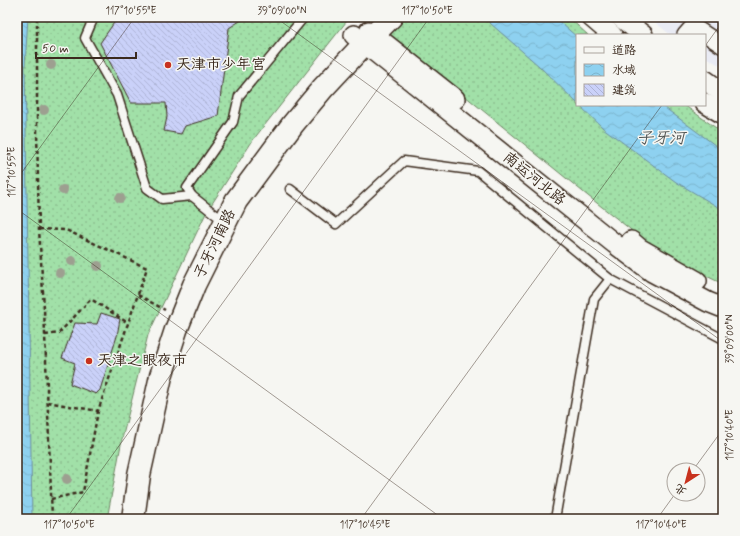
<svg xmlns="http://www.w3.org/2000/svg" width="740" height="536" viewBox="0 0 740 536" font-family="Mynerve,'LXGW WenKai TC',sans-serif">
	<defs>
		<pattern id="grass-dots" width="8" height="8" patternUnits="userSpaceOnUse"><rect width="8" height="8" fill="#a1e0a8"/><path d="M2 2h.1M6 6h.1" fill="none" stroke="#8cc090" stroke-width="1.8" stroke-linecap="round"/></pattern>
		<pattern id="water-waves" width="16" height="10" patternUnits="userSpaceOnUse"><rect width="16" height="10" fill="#8ed1f0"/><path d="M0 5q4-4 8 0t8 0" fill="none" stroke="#7bb4cd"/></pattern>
		<pattern id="building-back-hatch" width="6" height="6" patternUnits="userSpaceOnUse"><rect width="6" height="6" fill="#cad1f9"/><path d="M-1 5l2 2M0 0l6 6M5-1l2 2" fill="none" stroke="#aeb4d5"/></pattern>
	</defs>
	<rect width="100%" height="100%" fill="#f6f6f2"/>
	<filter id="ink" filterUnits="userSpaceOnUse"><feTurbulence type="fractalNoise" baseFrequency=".025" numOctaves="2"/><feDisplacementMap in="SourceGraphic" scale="8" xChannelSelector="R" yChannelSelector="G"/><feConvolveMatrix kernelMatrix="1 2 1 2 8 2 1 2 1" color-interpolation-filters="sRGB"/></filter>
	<g filter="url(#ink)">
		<path fill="#e9ebf4" d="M648,17H723V67L705,57V35H671Z"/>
		<g fill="url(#grass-dots)" stroke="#6e8563">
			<path d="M17,17H350L253,140L206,213L148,335L122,439L107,519H17Z"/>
			<path d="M406,17H568L588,35H577V105H684L723,133V284L663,255L588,196L390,35Z"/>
		</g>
		<g fill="url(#water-waves)" stroke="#6d8e9c">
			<path d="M17,17H28L25,66L32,519H17Z"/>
			<path d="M483,17H554L577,37V103L539,66Z"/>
			<path d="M579,105H661L723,151V210L676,182L603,128Z"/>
		</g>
		<g fill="url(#building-back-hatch)" stroke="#3b2a1e">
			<path d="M118,17H246L229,28L218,116L185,126L181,134L164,131L167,117L166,103H131L100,43Z"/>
			<path d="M101,313L120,319L117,336L100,390L96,394L70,384L75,363L62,358L75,323L97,324Z"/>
		</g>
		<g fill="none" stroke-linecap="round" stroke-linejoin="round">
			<g stroke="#3b2a1e" stroke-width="11">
				<g id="service">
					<path d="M94,17L85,38L117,95L147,188L162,199L192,196"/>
					<path d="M290,189L336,224L404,161L478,171L610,279L723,339"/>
					<path d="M216,215L192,196L187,188L233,122L239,96L304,17"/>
					<path d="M555,519L594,299L610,279"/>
				</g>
			</g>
			<g stroke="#3b2a1e" stroke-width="18">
				<path id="minor" d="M685,35L693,26L723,46"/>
			</g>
			<g stroke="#3b2a1e" stroke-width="22">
				<g id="tertiary">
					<path d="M591,17L612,35"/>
					<path d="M620,17L643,35"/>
					<path d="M369,31L455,99"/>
					<path d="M354,35L615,244L652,272L708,302L723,308"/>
					<path d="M705,80L723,93"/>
					<path d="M705,103L723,114"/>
					<path d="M631,241L639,248L697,281"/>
				</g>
			</g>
			<g stroke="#3b2a1e" stroke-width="25">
				<path id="secondary" d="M133,519L139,475L161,376L176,330L194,285L236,201L293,124L323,88L365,43L391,17"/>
			</g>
			<g stroke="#3b2a1e" stroke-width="2.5" stroke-dasharray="4 3" stroke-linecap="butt">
				<path d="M37,17V131L39,229L44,308L52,519"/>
				<path d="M39,229L66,230L147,268L98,411L47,402"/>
				<path d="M138,295L165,310"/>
				<path d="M45,335L59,333L91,299L128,323"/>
				<path d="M51,499L83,492L98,411"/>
			</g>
			<use href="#service" stroke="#f6f6f2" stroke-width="8"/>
			<use href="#minor" stroke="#f6f6f2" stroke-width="15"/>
			<use href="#tertiary" stroke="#f6f6f2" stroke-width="19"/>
			<use href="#secondary" stroke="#f6f6f2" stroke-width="22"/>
		</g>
		<g fill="#9d9f90">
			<circle cx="51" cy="65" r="5"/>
			<circle cx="44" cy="110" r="5"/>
			<circle cx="63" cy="190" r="5"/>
			<circle cx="120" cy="198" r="5"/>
			<circle cx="72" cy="261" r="5"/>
			<circle cx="98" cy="266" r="5"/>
			<circle cx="60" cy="273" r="5"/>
			<circle cx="67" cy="479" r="5"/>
		</g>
	</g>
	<path fill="none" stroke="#3b2a1e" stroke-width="1" stroke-opacity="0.45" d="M275,17L723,342M705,46L723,21M17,179L135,17M17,209L443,519M693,470L723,429M66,519L430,17M361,519L662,105M657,519L675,494"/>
	<g fill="#c8321e" stroke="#f6f6f2" stroke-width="1.5">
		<circle cx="168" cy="65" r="4"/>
		<circle cx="89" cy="361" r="4"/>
	</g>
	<g text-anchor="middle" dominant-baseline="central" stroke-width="3" stroke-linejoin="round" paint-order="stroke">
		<g font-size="15" fill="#3b2a1e" stroke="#f6f6f2" text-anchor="start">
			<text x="176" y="65">天津市少年宫</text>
			<text x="97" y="361">天津之眼夜市</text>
		</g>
		<g font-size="15" fill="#3b2a1e" stroke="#f6f6f2">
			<text transform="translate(534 179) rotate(39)">南运河北路</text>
			<text transform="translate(215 244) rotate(-64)">子牙河南路</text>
		</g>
		<g font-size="16" font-style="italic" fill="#505452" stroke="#f6f6f2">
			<text x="661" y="138">子牙河</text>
		</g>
	</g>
	<rect width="740" height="536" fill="none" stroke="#f6f6f2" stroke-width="44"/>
	<rect x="576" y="34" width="130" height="72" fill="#f6f6f2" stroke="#aba49d"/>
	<rect x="584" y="47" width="20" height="6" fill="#f6f6f2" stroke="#aba49d"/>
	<text x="612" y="54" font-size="12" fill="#3b2a1e">道路</text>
	<rect x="584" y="64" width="20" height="12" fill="url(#water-waves)" stroke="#aba49d"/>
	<text x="612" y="74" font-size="12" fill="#3b2a1e">水域</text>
	<rect x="584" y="84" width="20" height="12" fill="url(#building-back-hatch)" stroke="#aba49d"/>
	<text x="612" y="94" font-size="12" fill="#3b2a1e">建筑</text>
	<g transform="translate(686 482) rotate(216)"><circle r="19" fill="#f6f6f2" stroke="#aba49d"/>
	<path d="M0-3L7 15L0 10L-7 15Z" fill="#c8321e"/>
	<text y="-6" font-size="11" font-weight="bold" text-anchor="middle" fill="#3b2a1e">北</text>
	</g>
	<path d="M36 52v6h100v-6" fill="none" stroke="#3b2a1e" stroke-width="2"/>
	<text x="42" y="52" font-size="12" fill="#3b2a1e" stroke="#f6f6f2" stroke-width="3" paint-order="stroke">50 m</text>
	<rect x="22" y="22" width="696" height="492" fill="none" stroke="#3b2a1e" stroke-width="1.5"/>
	<g font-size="10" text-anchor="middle" fill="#3b2a1e">
		<text x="131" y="14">117°10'55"E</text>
		<text x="282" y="14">39°09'00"N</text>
		<text x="427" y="14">117°10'50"E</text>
		<text transform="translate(11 172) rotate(-90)" y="4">117°10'55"E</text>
		<text transform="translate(729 339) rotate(-90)" y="4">39°09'00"N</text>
		<text transform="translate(729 435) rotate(-90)" y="4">117°10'40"E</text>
		<text x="69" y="528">117°10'50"E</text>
		<text x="365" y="528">117°10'45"E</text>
		<text x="661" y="528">117°10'40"E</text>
	</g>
</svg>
